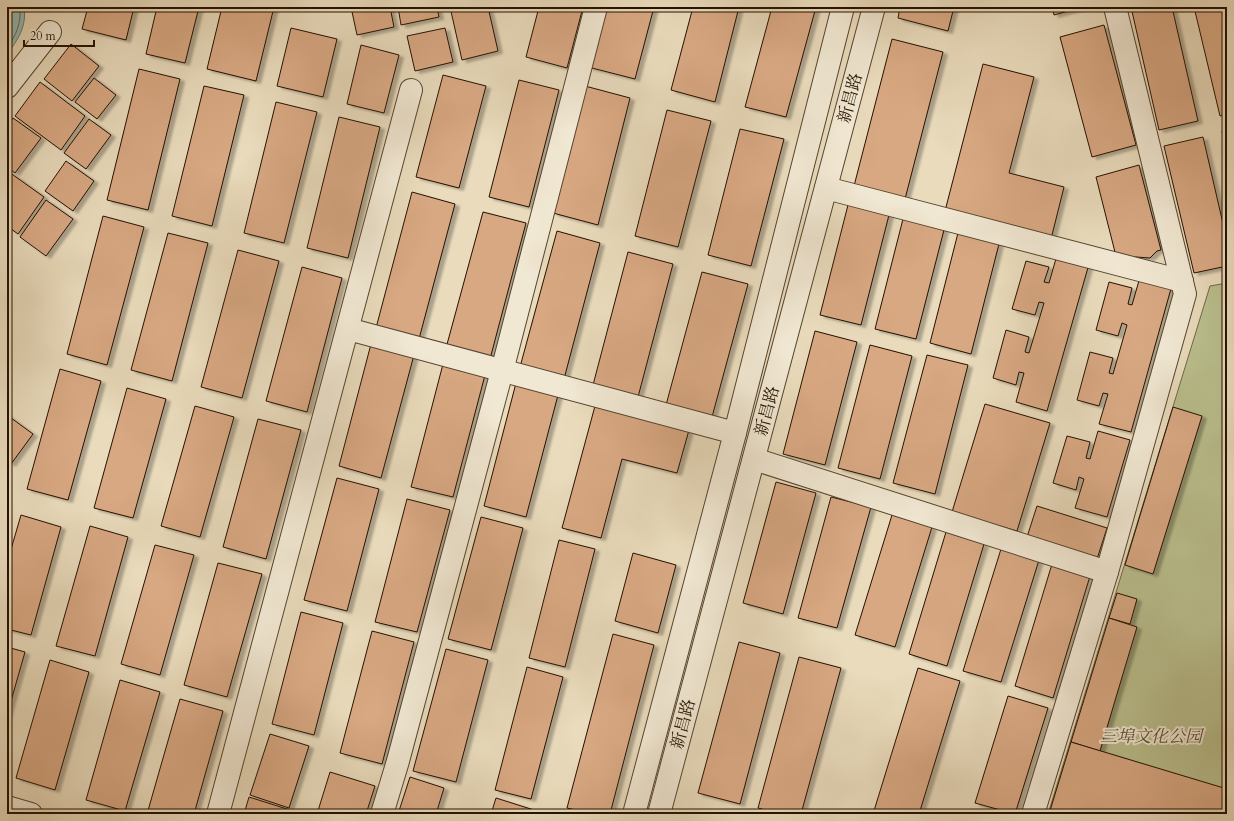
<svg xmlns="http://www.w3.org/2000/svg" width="1234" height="821" viewBox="0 0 1234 821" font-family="Cardo,'Noto Serif SC',serif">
	<defs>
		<filter id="shadow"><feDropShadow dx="4.5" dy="2.5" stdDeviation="1" flood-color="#0004"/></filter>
	</defs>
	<rect width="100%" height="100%" fill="#e9dbbc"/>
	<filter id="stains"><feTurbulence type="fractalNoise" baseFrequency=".005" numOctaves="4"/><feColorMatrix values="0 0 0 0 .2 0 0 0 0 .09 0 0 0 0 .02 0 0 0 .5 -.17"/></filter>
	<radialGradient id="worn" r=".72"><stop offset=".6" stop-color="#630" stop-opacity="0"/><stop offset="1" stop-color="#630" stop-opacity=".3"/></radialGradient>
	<path fill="#babf8e" stroke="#6f6847" d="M1227,283V814H1048L1210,286Z"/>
	<path fill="#98bab5" stroke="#6a766d" d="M8,7H24C27,26 18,40 7,54Z"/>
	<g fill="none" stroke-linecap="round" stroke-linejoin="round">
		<path stroke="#5e665a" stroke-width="1" d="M7,47C17,35 21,23 20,7"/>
	</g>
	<g fill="#d8a883" stroke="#241100" filter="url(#shadow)">
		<path d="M88,7H134L126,40L82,29Z"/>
		<path d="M157,7H199L185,63L146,54Z"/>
		<path d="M222,7H274L256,81L207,69Z"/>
		<path d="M351,7H390L394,27L357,35Z"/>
		<path d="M398,7H437L439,17L401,25Z"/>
		<path d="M450,7H488L498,51L462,60Z"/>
		<path d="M539,7H583L567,68L526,57Z"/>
		<path d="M604,7H654L635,79L588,67Z"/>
		<path d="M693,7H739L715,102L671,90Z"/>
		<path d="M772,7H816L786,117L745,107Z"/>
		<path d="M900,7H954L948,31L898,18Z"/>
		<path d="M1052,7H1083L1054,15Z"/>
		<path d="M1131,7H1172L1198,121L1159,130Z"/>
		<path d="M1194,7H1227V114L1220,116Z"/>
		<path d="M1104,25L1136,145L1092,157L1060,37Z"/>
		<path d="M291,28L337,39L323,97L277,86Z"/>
		<path d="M445,28L453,62L415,71L407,36Z"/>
		<path d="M892,39L943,52L905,199L854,186Z"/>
		<path d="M71,44L99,66L72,101L44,79Z"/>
		<path d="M361,45L399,55L384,113L347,104Z"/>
		<path d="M983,64L1034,77L1009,173L1064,187L1051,239L945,211Z"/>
		<path d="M139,69L180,79L148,210L107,200Z"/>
		<path d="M443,75L486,86L459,188L416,177Z"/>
		<path d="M94,78L116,95L97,119L75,102Z"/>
		<path d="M519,80L559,90L529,207L489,197Z"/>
		<path d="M40,82L85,116L61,150L15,116Z"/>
		<path d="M204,86L244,95L212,226L172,216Z"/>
		<path d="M585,86L630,98L598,225L553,213Z"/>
		<path d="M276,102L317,112L284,243L244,233Z"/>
		<path d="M667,110L711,121L678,247L635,236Z"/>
		<path d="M339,117L380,127L348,258L307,248Z"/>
		<path d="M13,118L41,138L15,173L7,167V127Z"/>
		<path d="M89,119L111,135L86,169L64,153Z"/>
		<path d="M740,129L784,139L751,266L708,255Z"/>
		<path d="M1227,130V153L1222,131Z"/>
		<path d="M1203,137L1227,241V266L1194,273L1164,146Z"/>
		<path d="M66,161L94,181L73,211L45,191Z"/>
		<path d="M1139,165L1161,250L1157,251L1150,258L1136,257L1117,260L1096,177Z"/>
		<path d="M9,172L44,197L18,234L7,226V174Z"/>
		<path d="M412,192L455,204L419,339L376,328Z"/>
		<path d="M46,200L73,219L46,256L20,237Z"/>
		<path d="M849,201L890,211L861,325L820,315Z"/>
		<path d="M483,212L526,223L490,359L446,348Z"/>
		<path d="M904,215L945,226L916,339L875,329Z"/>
		<path d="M103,216L144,227L107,365L67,354Z"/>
		<path d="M959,229L1000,240L971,354L930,343Z"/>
		<path d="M557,231L600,243L564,379L520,367Z"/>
		<path d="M168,233L208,243L172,381L131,370Z"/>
		<path d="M238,250L279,261L242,398L201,387Z"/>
		<path d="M628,252L673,264L638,397L593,385Z"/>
		<path d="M1057,255L1089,264L1047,411L1016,402L1024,373L1019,372L1016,385L993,378L1006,330L1029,337L1025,352L1029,353L1044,303L1039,302L1035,315L1012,309L1026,261L1049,267L1044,282L1049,283Z"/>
		<path d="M302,267L342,278L307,412L266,401Z"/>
		<path d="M702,272L748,284L712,417L666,405Z"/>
		<path d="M1140,277L1172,285L1131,432L1099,424L1108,394L1103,393L1099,406L1077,400L1090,352L1113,358L1109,373L1113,374L1127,325L1122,323L1118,336L1096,330L1109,282L1132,288L1128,304L1132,305Z"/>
		<path d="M815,331L857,342L825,465L783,454Z"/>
		<path d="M371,344L414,355L381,478L339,466Z"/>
		<path d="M870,345L912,356L880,479L838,468Z"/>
		<path d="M927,355L968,365L935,494L893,483Z"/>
		<path d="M443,364L485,375L453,497L411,487Z"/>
		<path d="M60,369L101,381L68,500L27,489Z"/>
		<path d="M516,383L558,395L526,517L484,506Z"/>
		<path d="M127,388L166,399L133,518L94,508Z"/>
		<path d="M985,404L1050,423L1017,531L952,512Z"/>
		<path d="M195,406L234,417L200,537L161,526Z"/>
		<path d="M595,406L689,430L677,473L622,459L601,538L562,528Z"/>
		<path d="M1173,407L1202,416L1153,574L1125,565Z"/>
		<path d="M7,415L33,434L11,464L7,461Z"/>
		<path d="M258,419L301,430L266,559L223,547Z"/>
		<path d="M1098,431L1130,440L1107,517L1075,508L1084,479L1079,477L1076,490L1053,483L1067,436L1090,442L1086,458L1090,459Z"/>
		<path d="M337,478L379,489L347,611L304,600Z"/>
		<path d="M776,482L816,493L783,614L743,603Z"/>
		<path d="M831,497L871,507L837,628L798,618Z"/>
		<path d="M407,499L450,510L417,632L375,622Z"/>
		<path d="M1037,506L1107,528L1097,559L1027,537Z"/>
		<path d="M21,515L61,527L31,635L7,629V563Z"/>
		<path d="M892,515L932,527L895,647L855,635Z"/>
		<path d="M481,517L523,528L491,650L448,639Z"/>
		<path d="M90,526L128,537L95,656L56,646Z"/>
		<path d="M946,532L984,544L947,666L909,654Z"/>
		<path d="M559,540L595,549L565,667L529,658Z"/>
		<path d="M155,545L194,555L160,675L121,664Z"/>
		<path d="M1001,549L1039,560L1001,682L963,671Z"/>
		<path d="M633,553L676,565L658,633L615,621Z"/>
		<path d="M218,563L262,574L227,697L184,685Z"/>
		<path d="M1052,564L1090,576L1053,698L1015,686Z"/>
		<path d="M1117,593L1137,599L1130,624L1109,618Z"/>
		<path d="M301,612L343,623L314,735L272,724Z"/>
		<path d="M1109,618L1137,627L1100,751L1071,742Z"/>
		<path d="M372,631L414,642L382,764L340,753Z"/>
		<path d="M613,634L654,645L610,814H592L567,808Z"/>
		<path d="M739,642L780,653L740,804L698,793Z"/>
		<path d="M7,647L25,652L7,715Z"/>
		<path d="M446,649L488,660L456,782L413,771Z"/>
		<path d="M799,657L841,668L801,814H780L758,808Z"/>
		<path d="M50,660L89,672L55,790L16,778Z"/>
		<path d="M527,667L563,677L531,799L495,790Z"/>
		<path d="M918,668L960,681L919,814H873Z"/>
		<path d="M120,680L160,692L125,811L86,800Z"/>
		<path d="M1008,696L1048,708L1015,814L975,803Z"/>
		<path d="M180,699L223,711L194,814H147Z"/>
		<path d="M270,734L309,746L289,808L250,795Z"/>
		<path d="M1071,742L1227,789V814H1049Z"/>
		<path d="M330,772L375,786L366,814H317Z"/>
		<path d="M410,777L444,788L436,814H398Z"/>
		<path d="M249,797L290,810L289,814H244Z"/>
		<path d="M496,798L534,810L532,814H491Z"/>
	</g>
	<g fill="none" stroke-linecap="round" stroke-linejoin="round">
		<g stroke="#55442f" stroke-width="24">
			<g id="minor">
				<path d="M7,87L50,32"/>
				<path d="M826,188L1182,281"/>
				<path d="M348,329L735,433"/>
				<path d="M754,459L1107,572"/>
				<path d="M7,807L31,814"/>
				<path d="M218,814L411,90"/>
				<path d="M382,814L398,761L502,371L596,7"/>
				<path d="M634,814L735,433L843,7"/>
				<path d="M659,814L874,7"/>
				<path d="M1033,814L1107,572L1185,294L1115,7"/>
			</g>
		</g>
		<use href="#minor" stroke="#f1e8d3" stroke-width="22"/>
	</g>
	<g text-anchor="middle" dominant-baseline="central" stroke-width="4" stroke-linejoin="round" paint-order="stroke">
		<g font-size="17" fill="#241100" stroke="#f1e8d3">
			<text transform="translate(850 98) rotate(-75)">新昌路</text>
			<text transform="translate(767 411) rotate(-75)">新昌路</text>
			<text transform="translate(683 724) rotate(-75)">新昌路</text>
		</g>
		<g font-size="17" font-style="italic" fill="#584e32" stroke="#f1e8d3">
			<text x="1151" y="736">三埠文化公园</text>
		</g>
	</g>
	<rect width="1234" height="821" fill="none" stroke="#e9dbbc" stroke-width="24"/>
	<rect x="8" y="8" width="1218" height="805" fill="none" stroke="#241100" stroke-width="2"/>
	<rect x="12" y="12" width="1210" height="797" fill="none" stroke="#241100"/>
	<path d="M24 40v6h70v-6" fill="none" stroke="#241100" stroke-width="2"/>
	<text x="30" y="40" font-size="12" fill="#241100" stroke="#f1e8d3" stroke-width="3" paint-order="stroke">20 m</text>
	<rect width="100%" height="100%" filter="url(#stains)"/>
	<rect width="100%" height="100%" fill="url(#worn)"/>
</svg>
